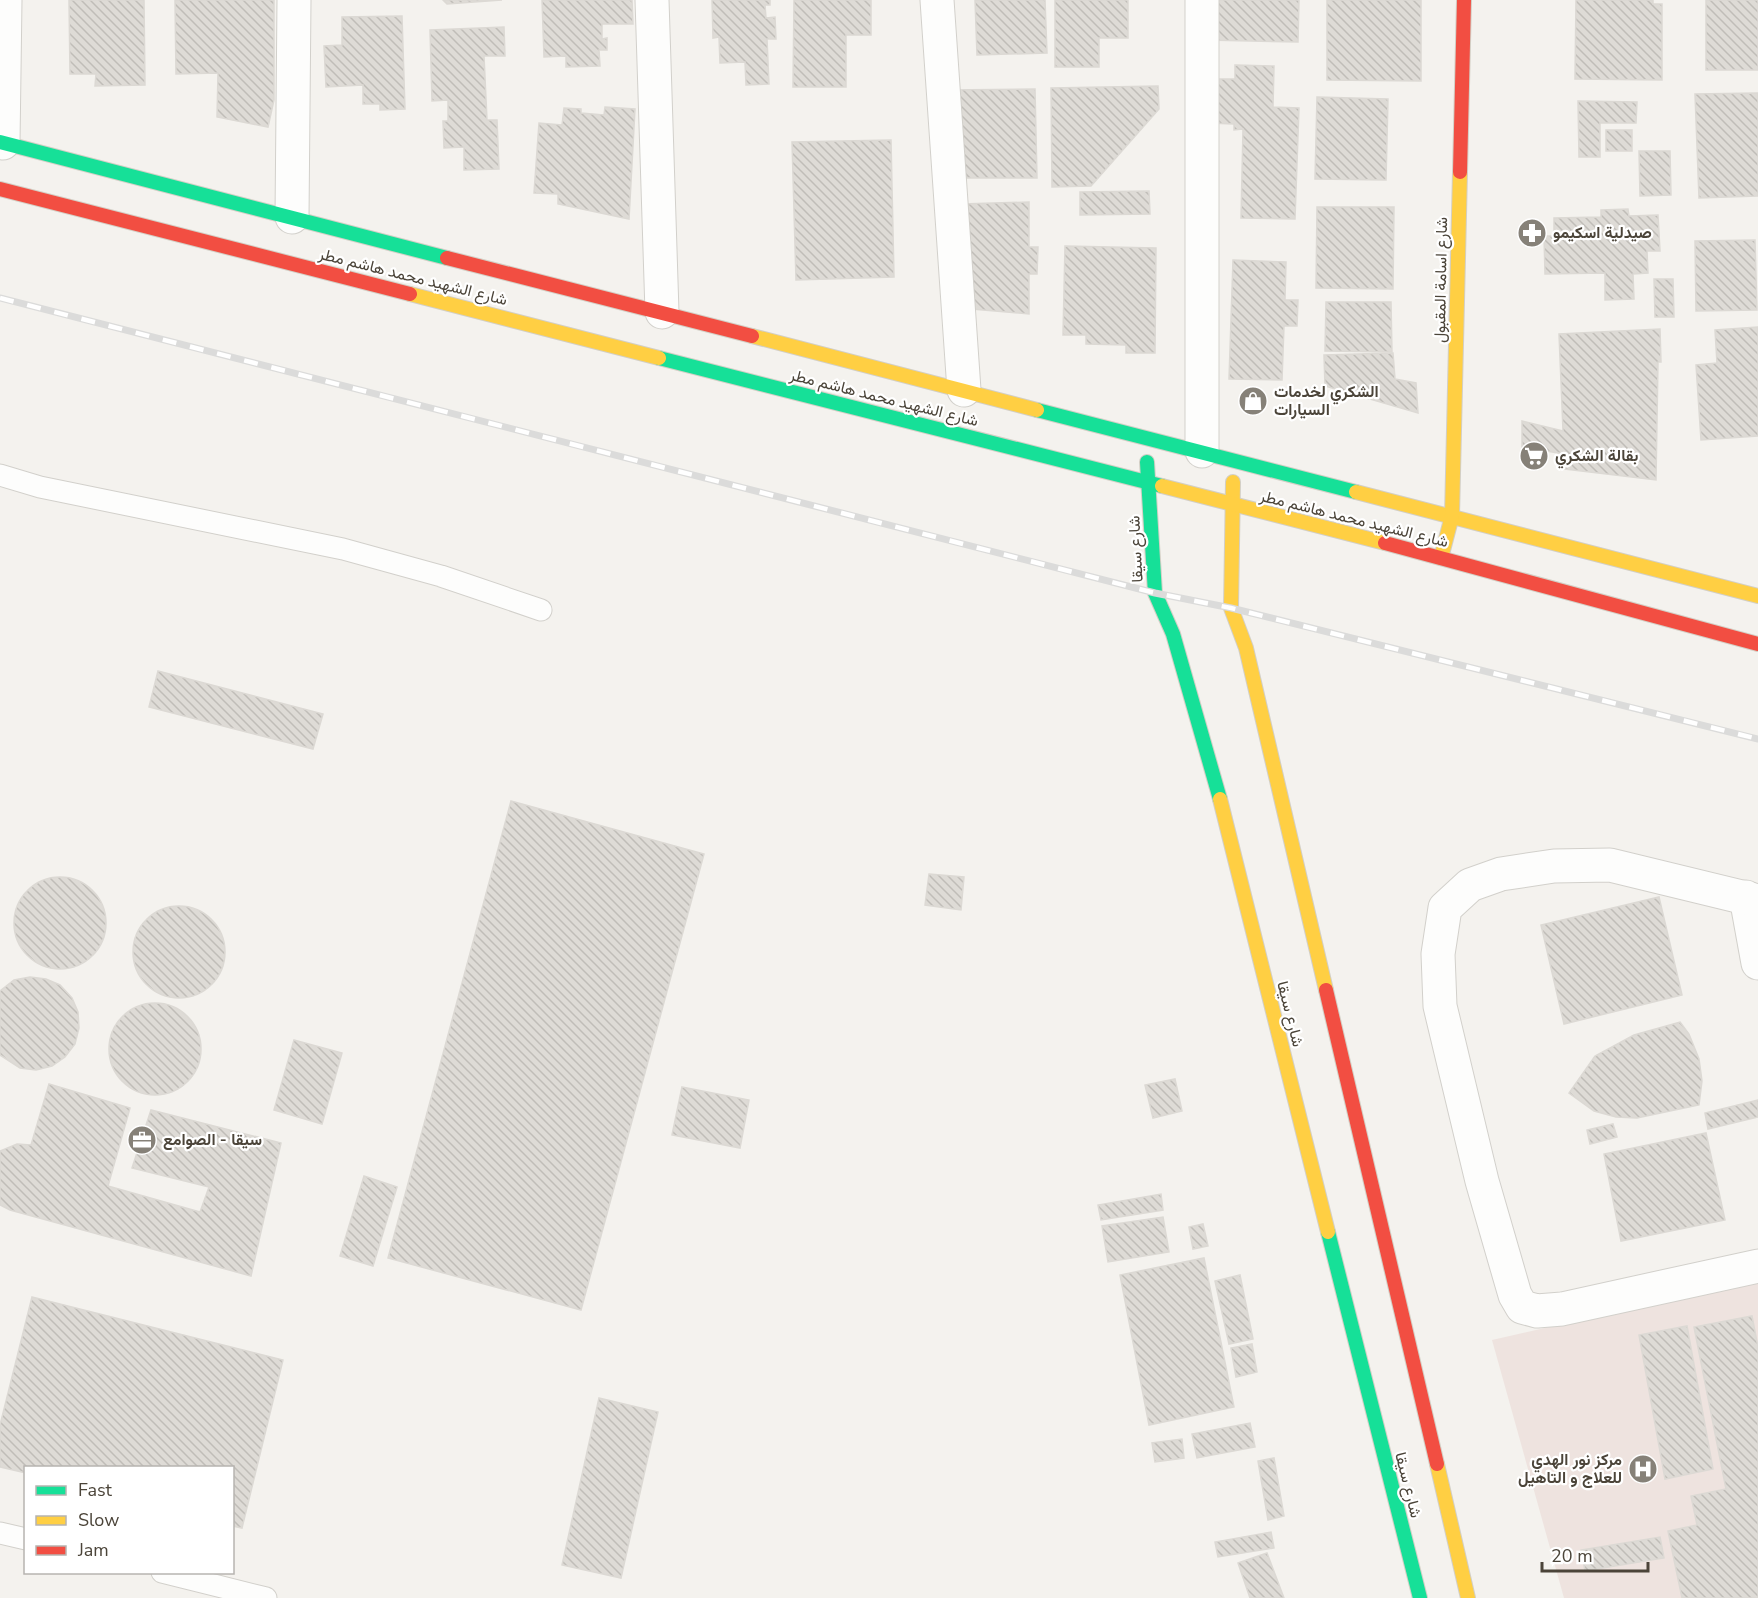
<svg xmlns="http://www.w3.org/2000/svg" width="1758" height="1598" viewBox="0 0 1758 1598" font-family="'Nunito Sans',Vazirmatn,sans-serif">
	<defs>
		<pattern id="building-back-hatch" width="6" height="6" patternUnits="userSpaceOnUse" patternTransform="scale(1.5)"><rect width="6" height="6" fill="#dedbd6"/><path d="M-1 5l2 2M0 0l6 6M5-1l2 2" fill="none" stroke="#c0bdb8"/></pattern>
	</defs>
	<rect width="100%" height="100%" fill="#f4f2ee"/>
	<path fill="#eee3df" d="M1758,1279V1598H1564L1492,1340Z"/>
	<g fill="url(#building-back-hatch)" stroke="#dcd9d4" stroke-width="1.5">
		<path d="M69,0H144L145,85L95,86L96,74H70Z"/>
		<path d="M175,0H274V100L268,127L217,117L218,73L176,74Z"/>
		<path d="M443,0H502L447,4Z"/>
		<path d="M542,0H632L633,24H602V39L607,38V50H599L600,66L566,67V56L544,57Z"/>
		<path d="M712,0H770V5H765L766,18L775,17L776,39H767L769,84L746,85L745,62L720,63L719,37L713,38Z"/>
		<path d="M794,0H871V35H846V87H793Z"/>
		<path d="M975,0H1045L1047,53L977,55Z"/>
		<path d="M1055,0H1128V38H1099V67H1055Z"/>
		<path d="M1207,0H1299L1298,42L1207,40Z"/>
		<path d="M1327,0H1421V81L1327,80Z"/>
		<path d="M1576,0H1653V4H1662V80L1575,79Z"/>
		<rect x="1706" y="0" width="52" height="70"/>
		<path d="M402,16L405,109L380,110V104H363V85L326,87L324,46L342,45V17Z"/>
		<path d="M504,27L505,56H484L487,120H497L499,169L464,170V147L444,148L443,121H448V100L432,101L430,30Z"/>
		<path d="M1235,65L1274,66L1273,107L1299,108L1295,219L1241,218L1243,129L1234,130V124L1209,123L1210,79H1235Z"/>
		<path d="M1158,86L1159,109L1091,186L1052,187L1051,88Z"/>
		<path d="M1035,89L1037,178H950L948,90Z"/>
		<path d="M1758,93V196L1699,198L1695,94Z"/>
		<path d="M1317,97L1388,99L1386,180L1315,179Z"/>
		<path d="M1578,101L1637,102L1636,123H1600V157H1579Z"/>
		<path d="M605,107L635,109L629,219L558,204V194L534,193L539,123L562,125L564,108L581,109V113L604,115Z"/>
		<rect x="1606" y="130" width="26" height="21"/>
		<path d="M891,140L894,277L796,280L792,142Z"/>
		<path d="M1639,151H1670L1671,195L1640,196Z"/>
		<path d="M1149,191L1150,214L1080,215V192Z"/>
		<path d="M1029,202V247H1038L1037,274H1029V314L972,309L962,204Z"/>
		<path d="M1317,207H1394L1393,289L1316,288Z"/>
		<path d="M1628,209L1629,216L1658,215L1660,251H1647L1648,273L1633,274L1634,299L1605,300V273L1545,274L1544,236H1554V218L1601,217V210Z"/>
		<path d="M1755,240L1757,310L1696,311L1695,241Z"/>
		<path d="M1065,246L1156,248L1155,353H1126V345L1086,344V335H1063Z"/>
		<path d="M1233,260L1286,262L1285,300H1298L1297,326H1284L1282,380L1229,379Z"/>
		<path d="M1654,279H1673L1674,317H1655Z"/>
		<path d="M1326,302H1391L1392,352L1325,351Z"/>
		<path d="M1758,327V436L1701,440L1696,365L1717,363L1715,330Z"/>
		<path d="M1660,329L1661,362H1658L1656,480L1565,469L1564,454L1522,447V421L1563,431L1559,334Z"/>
		<path d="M1393,353L1395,379L1416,383L1418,413L1325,386L1324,355Z"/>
		<path d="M158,671L323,714L313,749L149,707Z"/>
		<path d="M511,801L704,854L581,1310L388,1258Z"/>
		<path d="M929,874L964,877L961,910L925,905Z"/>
		<circle cx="60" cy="923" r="46"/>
		<path d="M1659,897L1682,995L1564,1024L1541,925Z"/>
		<circle cx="179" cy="952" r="46"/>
		<path d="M30,977L46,979L60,985L72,998L78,1012L79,1028L75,1044L65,1057L52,1066L36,1070L20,1068L0,1055V991L14,980Z"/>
		<circle cx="155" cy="1049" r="46"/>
		<path d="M1680,1022L1689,1034L1699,1059L1702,1081L1699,1105L1637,1118L1616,1117L1594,1111L1569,1093L1595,1056L1634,1035Z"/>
		<path d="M294,1040L342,1053L322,1124L274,1110Z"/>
		<path d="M1175,1079L1182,1111L1153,1118L1145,1085Z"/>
		<path d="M49,1084L130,1108L108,1186L200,1212L209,1187L132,1168L151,1110L281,1143L251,1276L10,1210L0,1205V1151L17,1144L31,1145Z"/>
		<path d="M682,1087L749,1100L740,1148L672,1135Z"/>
		<path d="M1758,1100V1117L1708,1129L1705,1113Z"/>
		<path d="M1613,1124L1617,1137L1590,1144L1587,1130Z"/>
		<path d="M1706,1133L1725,1220L1621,1241L1604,1154Z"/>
		<path d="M364,1176L397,1187L373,1266L340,1256Z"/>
		<path d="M1161,1194L1163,1210L1101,1220L1098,1205Z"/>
		<path d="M1163,1217L1169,1252L1108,1262L1102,1226Z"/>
		<path d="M1203,1224L1208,1246L1193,1249L1189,1227Z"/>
		<path d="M1204,1258L1234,1407L1149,1425L1120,1275Z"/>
		<path d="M1240,1275L1253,1339L1229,1344L1215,1281Z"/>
		<path d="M32,1297L283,1360L242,1528L232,1526V1468H26V1473L0,1467V1425Z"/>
		<path d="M1752,1316L1758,1347V1598H1682L1668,1531L1697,1525L1691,1496L1726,1489L1694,1327Z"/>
		<path d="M1687,1326L1713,1469L1665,1479L1639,1335Z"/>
		<path d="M1252,1344L1257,1372L1236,1377L1231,1348Z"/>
		<path d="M599,1398L658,1412L621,1578L562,1565Z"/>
		<path d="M1250,1423L1255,1447L1197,1458L1192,1434Z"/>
		<path d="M1182,1439L1184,1458L1155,1462L1152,1443Z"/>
		<path d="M1274,1458L1284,1516L1268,1520L1258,1461Z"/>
		<path d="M1271,1532L1274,1548L1218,1557L1215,1542Z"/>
		<path d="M1660,1537L1664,1558L1585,1571L1581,1550Z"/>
		<path d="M1267,1553L1284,1598H1250L1238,1563Z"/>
	</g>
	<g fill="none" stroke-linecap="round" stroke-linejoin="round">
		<g stroke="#d2d0cb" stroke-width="23">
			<g id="lane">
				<path d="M0,475L40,487L343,549L441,576L541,610"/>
				<path d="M0,1533L26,1539"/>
				<path d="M162,1572L266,1598"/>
			</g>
		</g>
		<g stroke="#d2d0cb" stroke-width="35">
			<g id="street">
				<path d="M652,0L662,312"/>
				<path d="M937,0L964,390"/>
				<path d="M1202,0V451"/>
				<path d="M3,143L5,0"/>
				<path d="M292,217L294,0"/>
				<path d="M1746,897L1758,963"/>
				<path d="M1758,901L1610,865L1554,866L1501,874L1470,885L1445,908L1438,954L1440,1006L1482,1181L1515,1295L1522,1307L1537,1311L1562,1309L1758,1266"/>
			</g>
		</g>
		<g stroke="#d3cfc5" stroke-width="16">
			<g id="fast">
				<path d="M0,142L447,258"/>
				<path d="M659,358L1162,486"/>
				<path d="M1037,410L1356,492"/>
				<path d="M1147,462L1155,593L1173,634L1220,799"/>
				<path d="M1328,1232L1420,1598"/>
			</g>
		</g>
		<g stroke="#d3cfc5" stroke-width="16">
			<g id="slow">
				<path d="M410,294L659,358"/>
				<path d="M752,336L1037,410"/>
				<path d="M1233,482L1231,608L1246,648L1326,990"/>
				<path d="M1162,486L1385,543"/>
				<path d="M1356,492L1758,596"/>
				<path d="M1441,558L1452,516L1460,172"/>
				<path d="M1220,799L1328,1232"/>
				<path d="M1437,1464L1468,1598"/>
			</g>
		</g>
		<g stroke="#d3cfc5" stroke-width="16">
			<g id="jam">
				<path d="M1460,172L1464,0"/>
				<path d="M0,189L410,294"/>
				<path d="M447,258L752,336"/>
				<path d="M1385,543L1758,644"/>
				<path d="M1326,990L1437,1464"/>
			</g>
		</g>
		<use href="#lane" stroke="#fdfdfc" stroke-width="21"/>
		<use href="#street" stroke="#fdfdfc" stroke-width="33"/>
		<use href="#fast" stroke="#16e098" stroke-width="14"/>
		<use href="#slow" stroke="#ffcf43" stroke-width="14"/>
		<use href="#jam" stroke="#f24e42" stroke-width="14"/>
		<g stroke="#dbdbda" stroke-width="7">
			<path id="rail" d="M0,298L1155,593L1231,608L1758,739"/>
		</g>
		<use href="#rail" stroke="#fff" stroke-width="4.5" stroke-dasharray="14" stroke-linecap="butt"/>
	</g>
	<defs>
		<g id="pharmacy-disc" transform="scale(1.5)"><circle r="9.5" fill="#868178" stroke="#fff"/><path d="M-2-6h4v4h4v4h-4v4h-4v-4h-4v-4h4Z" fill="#fff"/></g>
		<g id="shop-disc" transform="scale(1.5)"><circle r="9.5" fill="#868178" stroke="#fff"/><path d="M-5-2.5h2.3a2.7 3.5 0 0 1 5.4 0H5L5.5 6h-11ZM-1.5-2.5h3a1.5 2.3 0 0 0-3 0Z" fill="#fff"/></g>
		<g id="supermarket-disc" transform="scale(1.5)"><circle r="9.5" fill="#868178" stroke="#fff"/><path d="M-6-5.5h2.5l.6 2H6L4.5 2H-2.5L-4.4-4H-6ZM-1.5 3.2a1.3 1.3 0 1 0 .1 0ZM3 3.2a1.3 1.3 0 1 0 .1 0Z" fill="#fff"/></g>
		<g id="office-disc" transform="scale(1.5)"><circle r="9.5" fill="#868178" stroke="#fff"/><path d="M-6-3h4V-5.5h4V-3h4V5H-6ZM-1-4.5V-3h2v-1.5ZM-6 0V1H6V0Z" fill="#fff"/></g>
		<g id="hospital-disc" transform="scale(1.5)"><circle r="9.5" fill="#868178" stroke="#fff"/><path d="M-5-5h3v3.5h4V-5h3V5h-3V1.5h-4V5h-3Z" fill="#fff"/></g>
	</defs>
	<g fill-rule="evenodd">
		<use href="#pharmacy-disc" x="1532" y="233"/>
		<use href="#shop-disc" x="1253" y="401"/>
		<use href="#supermarket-disc" x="1534" y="456"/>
		<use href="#office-disc" x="142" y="1140"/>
		<use href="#hospital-disc" x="1643" y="1469"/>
	</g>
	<g text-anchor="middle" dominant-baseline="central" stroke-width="4.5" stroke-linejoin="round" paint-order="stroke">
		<g font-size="16" font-weight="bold" fill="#4b4439" stroke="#fff" text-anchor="start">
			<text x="1553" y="233">صيدلية اسكيمو</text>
			<text x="1274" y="392">الشكري لخدمات<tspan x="1274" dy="18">السيارات</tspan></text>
			<text x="1555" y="456">بقالة الشكري</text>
			<text x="163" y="1140">سيقا - الصوامع</text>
			<text x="1622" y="1460" text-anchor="end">مركز نور الهدي<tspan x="1622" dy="18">للعلاج و التاهيل</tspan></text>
		</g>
		<g font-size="16" fill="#4b4439" stroke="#fff">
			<text transform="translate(413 277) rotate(14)">شارع الشهيد محمد هاشم مطر</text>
			<text transform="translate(1441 280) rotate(-89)">شارع اسامة المقبول</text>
			<text transform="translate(884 398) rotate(14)">شارع الشهيد محمد هاشم مطر</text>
			<text transform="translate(1354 519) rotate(14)">شارع الشهيد محمد هاشم مطر</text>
			<text transform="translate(1136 549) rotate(-93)">شارع سيقا</text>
			<text transform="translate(1290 1014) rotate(76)">شارع سيقا</text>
			<text transform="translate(1408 1485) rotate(76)">شارع سيقا</text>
		</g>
	</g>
	<rect x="24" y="1466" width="210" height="108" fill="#ffffff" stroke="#b7b4b0" stroke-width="1.5"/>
	<rect x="36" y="1486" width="30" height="9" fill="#16e098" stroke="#b7b4b0" stroke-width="1.5"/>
	<text x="78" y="1496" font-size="18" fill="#4b4439">Fast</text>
	<rect x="36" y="1516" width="30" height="9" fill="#ffcf43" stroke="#b7b4b0" stroke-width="1.5"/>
	<text x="78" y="1526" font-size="18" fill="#4b4439">Slow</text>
	<rect x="36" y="1546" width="30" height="9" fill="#f24e42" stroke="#b7b4b0" stroke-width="1.5"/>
	<text x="78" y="1556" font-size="18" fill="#4b4439">Jam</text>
	<path d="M1542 1562v9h106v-9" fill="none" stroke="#4b4439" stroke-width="3"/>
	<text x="1551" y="1562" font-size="18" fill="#4b4439" stroke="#ffffff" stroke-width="4.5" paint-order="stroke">20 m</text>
</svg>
